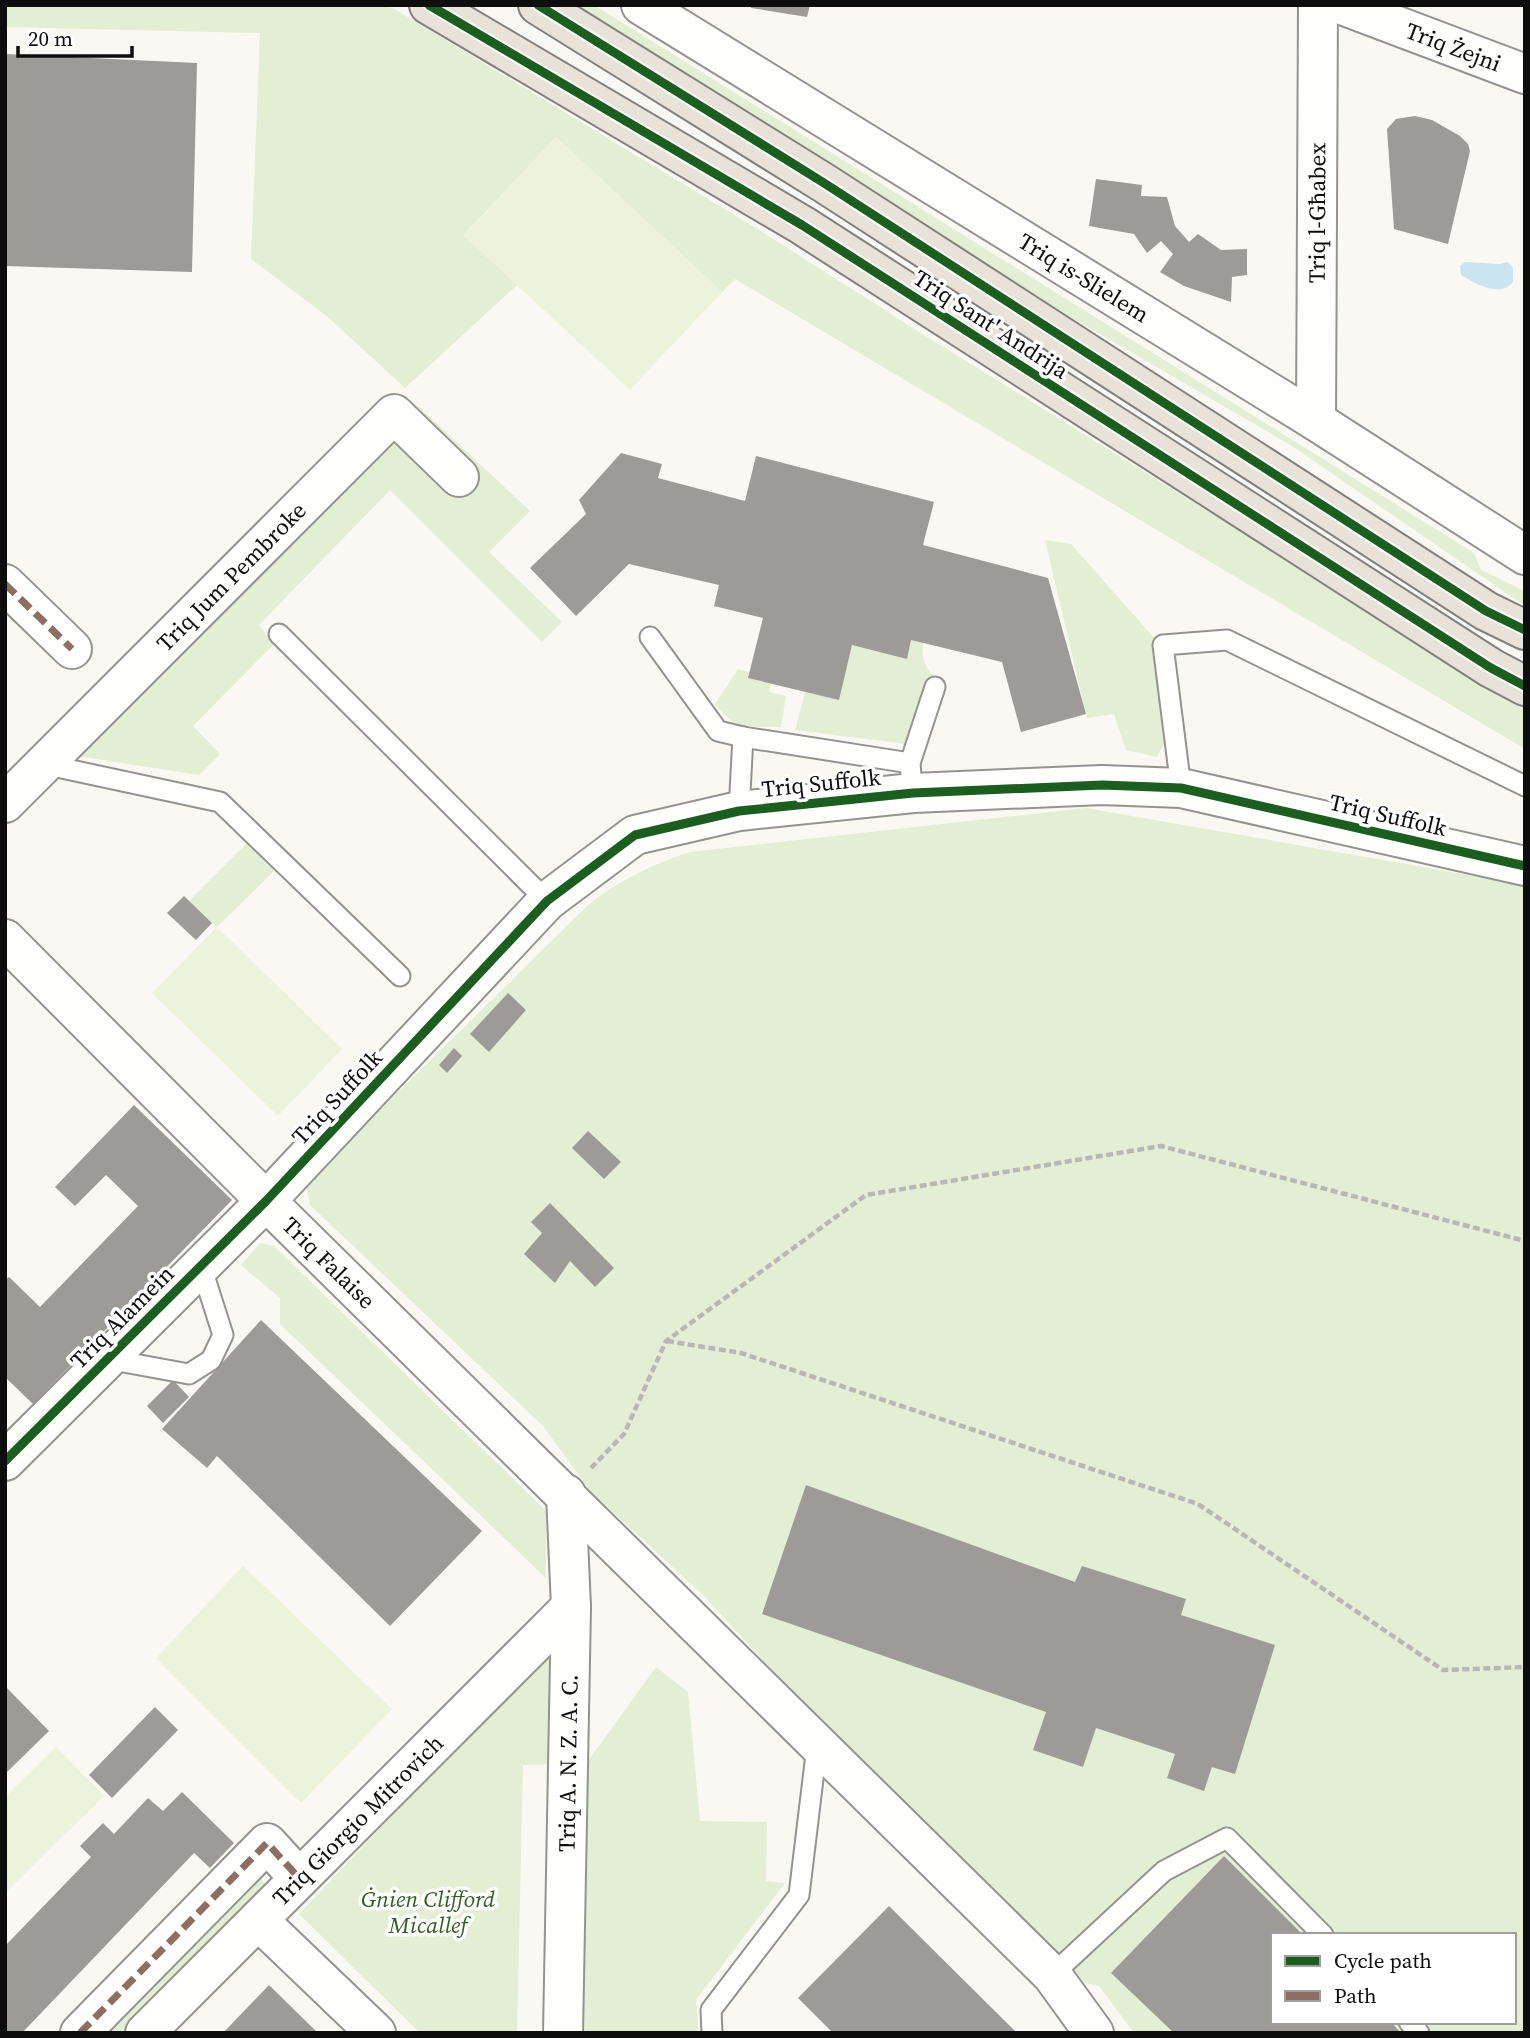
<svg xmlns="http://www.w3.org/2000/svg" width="1530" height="2038" viewBox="0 0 1530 2038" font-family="'Source Serif 4',serif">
	<rect width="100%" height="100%" fill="#faf8f2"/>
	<g fill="#e3eed4" fill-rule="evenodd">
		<path d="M5,5H386L396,10L761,231L913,328L1525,708V749L735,279L722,292L556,137L464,235L517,285L405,388L328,317L251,259L260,33L5,27Z"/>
		<path d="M594,5L1474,553L1481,570L1525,591V606L1292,446L537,6Z"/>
		<path d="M416,404L530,511L489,552L562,622L542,642L390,490L259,625L274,644L193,726L220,754L199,775L71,755Z"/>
		<path d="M1045,540L1071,544L1156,640L1166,740L1157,757L1126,750L1114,714L1087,718Z"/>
		<path d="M926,631C921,650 920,663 935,677L917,735L907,744L795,730L807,685L847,635Z"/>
		<path d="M738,669L772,678L769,692L786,696L781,727C749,726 737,732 715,704Z"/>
		<path d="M1086,808L1525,885V2033H1134L1099,1986L1052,1975L703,1595L592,1493L543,1426L310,1205L306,1183L587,906C616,882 655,863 690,852ZM1273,1935H1514V2022H1273Z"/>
		<path d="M247,843L274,871L217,927L189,901Z"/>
		<path d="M260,1243L274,1246L546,1511V1578L280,1324V1298L241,1265Z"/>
		<path d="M549,1650L555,1764L523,1765L517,2033H420L299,1914Z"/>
		<path d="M656,1667L688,1692L700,1821L767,1822L766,1881L785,1883L696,2000L699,2033H582L583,1768Z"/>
		<path d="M249,1867L270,1888L127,2033H86Z"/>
	</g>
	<g fill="#edf2dd">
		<path d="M556,137L722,292L630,390L464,236Z"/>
		<path d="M217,927L342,1049L278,1116L152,993Z"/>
		<path d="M243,1566L392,1709L301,1803L156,1658Z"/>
		<path d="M56,1747L104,1796L5,1893V1797Z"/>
	</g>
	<path fill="#cbe4f1" d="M1465,262L1500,264L1508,262L1513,268V282C1500,298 1476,284 1461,275L1460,266Z"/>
	<g fill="#9d9b97">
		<path d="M751,5H810L807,17L751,8Z"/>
		<path d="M5,54L197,63L192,272L5,266Z"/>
		<path d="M1415,116L1432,120L1460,136L1468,144L1470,151L1448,244L1394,229L1387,129L1396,119Z"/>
		<path d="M1096,179L1142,185L1141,196L1167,197L1175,226L1189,242L1198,234L1221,250L1247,249V275L1232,277L1231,302L1184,286L1160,272L1173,254L1161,241L1147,253L1134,234L1089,226Z"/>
		<path d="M621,453L662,464L658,478L745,501L756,456L934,502L923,545L1048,578L1086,714L1021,732L1002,662L911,640L907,659L852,645L839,700L748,678L763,618L714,606L719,585L629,564L576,616L530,568L586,514L579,500Z"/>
		<path d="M184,896L212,923L196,940L167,913Z"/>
		<path d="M508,993L526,1010L489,1052L470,1034Z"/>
		<path d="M454,1048L462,1056L447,1073L439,1065Z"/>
		<path d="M134,1105L232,1200L33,1404L5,1377V1280L9,1277L40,1307L138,1206L106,1175L75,1206L55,1187Z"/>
		<path d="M588,1131L621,1162L604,1179L572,1148Z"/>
		<path d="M550,1203L614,1268L595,1287L570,1261L555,1283L524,1254L542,1233L531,1222Z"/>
		<path d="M261,1320L482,1531L390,1626L217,1456L207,1468L162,1429Z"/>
		<path d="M173,1380L189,1397L163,1423L147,1406Z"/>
		<path d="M806,1485L1075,1582L1082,1566L1186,1599L1181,1615L1275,1645L1235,1774L1212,1767L1204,1791L1167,1778L1175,1754L1096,1728L1083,1767L1033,1750L1046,1712L762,1614Z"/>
		<path d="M5,1686L49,1731L5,1774Z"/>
		<path d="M155,1707L178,1730L112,1798L89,1775Z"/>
		<path d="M182,1792L234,1843L210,1868L194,1853L22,2033H5V1946L91,1857L80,1846L103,1823L114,1834L148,1798L163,1811Z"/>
		<path d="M1224,1856L1303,1935H1273V2022H1391L1401,2033H1174L1111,1973Z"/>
		<path d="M889,1906L1017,2033H833L798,1998Z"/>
		<path d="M269,1985L318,2033H223Z"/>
	</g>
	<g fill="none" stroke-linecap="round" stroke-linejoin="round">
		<g stroke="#949390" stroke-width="23">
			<g id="service">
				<path d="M279,634L547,901"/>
				<path d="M650,637L718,731L743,737L910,763"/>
				<path d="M43,764L220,802L400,976"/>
				<path d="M911,776L910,763L935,687"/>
				<path d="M1181,788L1163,645L1227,640L1525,786"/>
				<path d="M739,811L743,737"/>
				<path d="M107,1359L189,1374L211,1360L223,1335L201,1266"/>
				<path d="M1052,1975L1164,1871L1227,1838L1323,1935"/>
				<path d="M1409,2022L1419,2033"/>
				<path d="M712,2033L711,2010L799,1895L817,1746"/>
			</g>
		</g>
		<g stroke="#949390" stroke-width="42">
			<g id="minor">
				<path id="s1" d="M641,5L1316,421L1525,555"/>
				<path id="s2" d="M1342,5L1525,74"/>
				<path id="s3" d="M1316,421L1318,5"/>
				<path d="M5,584L72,649"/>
				<path id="s4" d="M5,803L394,414L459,477"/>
				<path id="s5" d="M5,939L266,1201L1052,1975L1094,2033"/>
				<path d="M5,1461L266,1201L547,901L635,835L739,811L913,793L1102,785L1181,788L1525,866"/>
				<path d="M258,1920L376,2033"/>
				<path d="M80,2033L267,1843L299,1878"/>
				<path id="s6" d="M145,2033L571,1607"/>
				<path id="s7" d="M563,2033L571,1607L566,1494"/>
			</g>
		</g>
		<g stroke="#81807d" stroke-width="42">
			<g id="trunk">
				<path d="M429,5L802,225L1491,668L1525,686"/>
				<path d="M538,5L824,183L1486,611L1525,630"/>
			</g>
		</g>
		<g stroke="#b8b7b6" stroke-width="4.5" stroke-dasharray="7 3.5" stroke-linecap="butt">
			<path d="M667,1341L741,1353L1198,1504L1443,1670L1525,1667"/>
			<path d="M591,1468L624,1434L666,1341L866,1195L1161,1146L1525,1241"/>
		</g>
		<use href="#service" stroke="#fefefd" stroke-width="19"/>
		<use href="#minor" stroke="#fefefd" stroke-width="38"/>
		<use href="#trunk" stroke="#e8e2d8" stroke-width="38"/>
		<g stroke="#8d6e63" stroke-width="7" stroke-dasharray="14 7" stroke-linecap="butt">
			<path d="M5,584L72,649"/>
			<path d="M80,2033L267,1843L299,1878"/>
		</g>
		<g stroke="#fff" stroke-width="13">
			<g id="cycleway">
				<path d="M429,5L802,225L1491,668L1525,686"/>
				<path d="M538,5L824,183L1486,611L1525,630"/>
				<path d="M5,1461L266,1201L547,901L635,835L739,811L913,793L1102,785L1181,788L1525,866"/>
			</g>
		</g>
		<use href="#cycleway" stroke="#1b5e20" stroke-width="9"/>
	</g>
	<g text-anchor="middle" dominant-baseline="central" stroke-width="7" stroke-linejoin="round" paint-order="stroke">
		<g font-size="23" fill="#0d0d0d" stroke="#fff">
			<text stroke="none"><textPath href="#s2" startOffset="119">Triq Żejni</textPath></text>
			<text stroke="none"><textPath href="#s3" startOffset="208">Triq l-Għabex</textPath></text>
			<text stroke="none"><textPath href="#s1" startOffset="520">Triq is-Slielem</textPath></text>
			<text transform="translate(991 324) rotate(33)">Triq Sant' Andrija</text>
			<text stroke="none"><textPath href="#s4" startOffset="320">Triq Jum Pembroke</textPath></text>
			<text transform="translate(821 783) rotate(-6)">Triq Suffolk</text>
			<text transform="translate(1388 815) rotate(13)">Triq Suffolk</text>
			<text transform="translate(337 1097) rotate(-47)">Triq Suffolk</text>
			<text stroke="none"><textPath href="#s5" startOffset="458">Triq Falaise</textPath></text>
			<text transform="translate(122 1317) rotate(-45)">Triq Alamein</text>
			<text stroke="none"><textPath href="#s7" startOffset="270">Triq A. N. Z. A. C.</textPath></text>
			<text stroke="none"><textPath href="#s6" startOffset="301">Triq Giorgio Mitrovich</textPath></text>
		</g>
		<g font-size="23" font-style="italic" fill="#315e23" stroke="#fff">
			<text x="428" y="1899">Ġnien Clifford<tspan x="428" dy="26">Micallef</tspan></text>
		</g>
	</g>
	<rect width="1530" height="2038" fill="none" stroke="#0d0d0d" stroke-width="14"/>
	<rect x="1271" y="1933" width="245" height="91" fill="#ffffff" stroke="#9e9e9e" stroke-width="2"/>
	<rect x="1285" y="1956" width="35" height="10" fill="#1b5e20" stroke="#9e9e9e" stroke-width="2"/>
	<text x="1334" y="1968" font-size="21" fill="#0d0d0d">Cycle path</text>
	<rect x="1285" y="1991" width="35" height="10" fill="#8d6e63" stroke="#9e9e9e" stroke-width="2"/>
	<text x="1334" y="2003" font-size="21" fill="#0d0d0d">Path</text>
	<path d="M18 46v10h114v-10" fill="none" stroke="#0d0d0d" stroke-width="3.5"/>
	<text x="28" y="46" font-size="21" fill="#0d0d0d" stroke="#ffffff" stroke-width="5" paint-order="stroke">20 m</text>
</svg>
